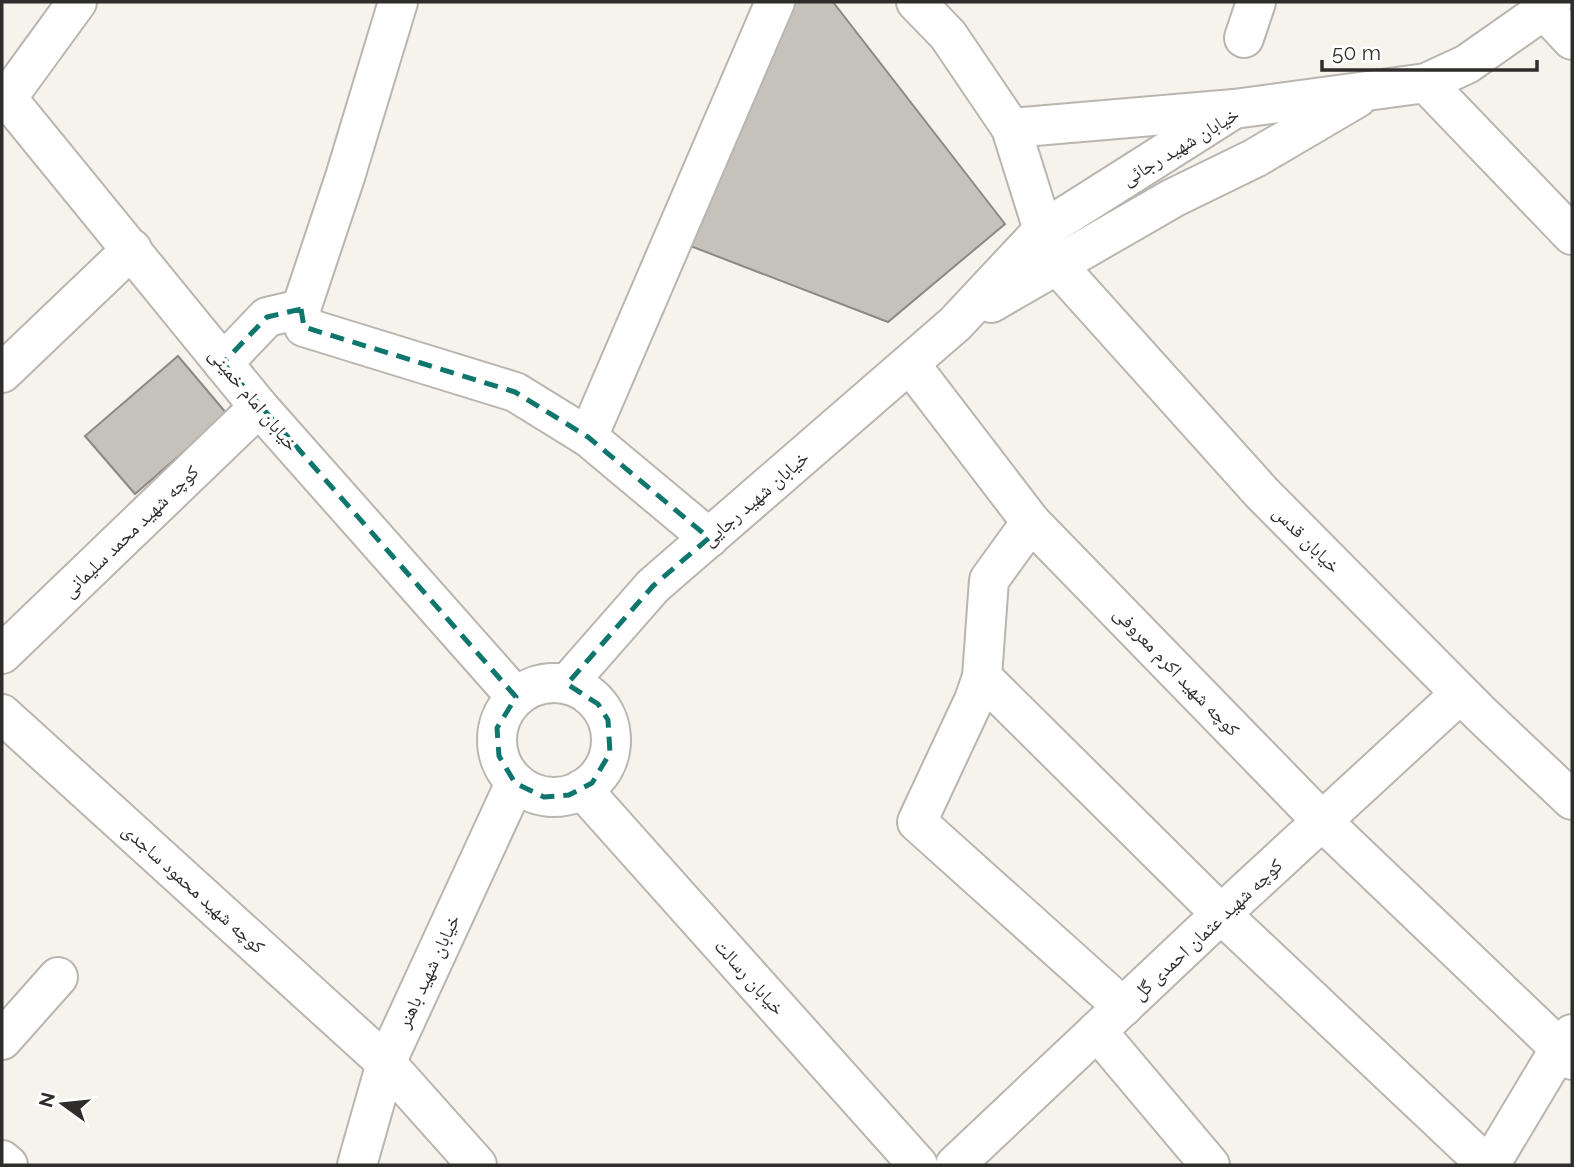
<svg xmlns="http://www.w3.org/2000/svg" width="1574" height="1167" viewBox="0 0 1574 1167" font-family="Raleway,'Noto Naskh Arabic',sans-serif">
	<rect width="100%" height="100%" fill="#f6f3ec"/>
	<g fill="#c5c1bb" stroke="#8c8983" stroke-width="2">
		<path d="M781,2H833L1005,224L888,322L680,242Z"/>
		<path d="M178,356L227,414L135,494L85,436Z"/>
	</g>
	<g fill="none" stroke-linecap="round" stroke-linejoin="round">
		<g stroke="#b9b5af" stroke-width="42">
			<g id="minor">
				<path d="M398,2L345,177L301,309L304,327L515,392L588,437L709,538"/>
				<path d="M916,2L948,35L1011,128L1043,230"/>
				<path d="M1544,10L1572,40"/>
				<path d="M1244,38L1256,2"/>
				<path d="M1426,83L1572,235"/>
				<path d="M1011,128L1234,109"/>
				<path d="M1057,265L1261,492L1481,714L1572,800"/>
				<path d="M223,363L267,317L301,309"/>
				<path d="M910,364L1031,522L1322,821L1572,1060"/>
				<path d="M2,373L132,249"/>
				<path d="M588,437L775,2"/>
				<path d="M1031,522L989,580L982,677L974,700L917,822L1123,1007"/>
				<path d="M2,654L259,407"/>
				<path d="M982,677L1221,914L1487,1165"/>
				<path d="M2,714L386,1063L477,1165"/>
				<path d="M1097,1031L1210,1165"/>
				<path d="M2,1040L58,977"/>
				<path d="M2,1160L8,1165"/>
				<path d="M955,1165L1221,914L1460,694"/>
				<path d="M1490,1165L1560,1048L1572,1034"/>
			</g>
		</g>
		<g stroke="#b9b5af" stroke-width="42">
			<g id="major">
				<path d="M2,92L259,407L516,697"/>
				<path d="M2,105L77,2"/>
				<path d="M991,303L1173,198L1255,158L1357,98"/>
				<circle cx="554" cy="740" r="57"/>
				<path d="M567,684L653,586L955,324L1043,230L1234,109L1426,83L1467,64L1544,10L1552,2"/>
				<path d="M582,789L918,1165"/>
				<path d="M357,1165L386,1063L515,783"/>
			</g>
		</g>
		<use href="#minor" stroke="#fff" stroke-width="38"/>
		<use href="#major" stroke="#fff" stroke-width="38"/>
	</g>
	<path fill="none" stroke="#0f766e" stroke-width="5" stroke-dasharray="14 9" stroke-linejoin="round" d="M301,309L304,327L515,392L588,437L709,538L653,586L567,684L598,704L608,720L610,753L592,783L569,795L544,797L515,783L499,756L497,728L516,697L223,363L267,317Z"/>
	<g text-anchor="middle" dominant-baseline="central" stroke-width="7" stroke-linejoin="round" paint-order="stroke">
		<g font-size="19" fill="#2f2d2b" stroke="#fff">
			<text transform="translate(1180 146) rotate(-31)">خیابان شهید رجائی</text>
			<text transform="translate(254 399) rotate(50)">خیابان امام خمینی</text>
			<text transform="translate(755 498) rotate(-41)">خیابان شهید رجایی</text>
			<text transform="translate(130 531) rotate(-44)">کوچه شهید محمد سلیمانی</text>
			<text transform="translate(1307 539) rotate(45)">خیابان قدس</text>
			<text transform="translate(1177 671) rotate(46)">کوچه شهید اکرم معروفی</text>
			<text transform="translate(194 888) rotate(42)">کوچه شهید محمود ساجدی</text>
			<text transform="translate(1207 929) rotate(-43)">کوچه شهید عثمان احمدی گل</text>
			<text transform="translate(428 971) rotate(-65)">خیابان شهید باهنر</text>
			<text transform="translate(750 977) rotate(48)">خیابان رسالت</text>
		</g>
	</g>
	<rect width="1574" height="1167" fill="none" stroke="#2f2d2b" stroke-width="7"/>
	<g transform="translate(63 1104) rotate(285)" stroke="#ffffff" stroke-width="5" paint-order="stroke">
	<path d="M0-5L12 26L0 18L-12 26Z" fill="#2f2d2b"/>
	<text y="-10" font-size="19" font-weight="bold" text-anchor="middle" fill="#2f2d2b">N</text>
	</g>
	<path d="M1322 60v10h215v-10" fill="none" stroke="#2f2d2b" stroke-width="3.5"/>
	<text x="1332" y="60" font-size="21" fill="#2f2d2b" stroke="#ffffff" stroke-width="5" paint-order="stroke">50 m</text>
</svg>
